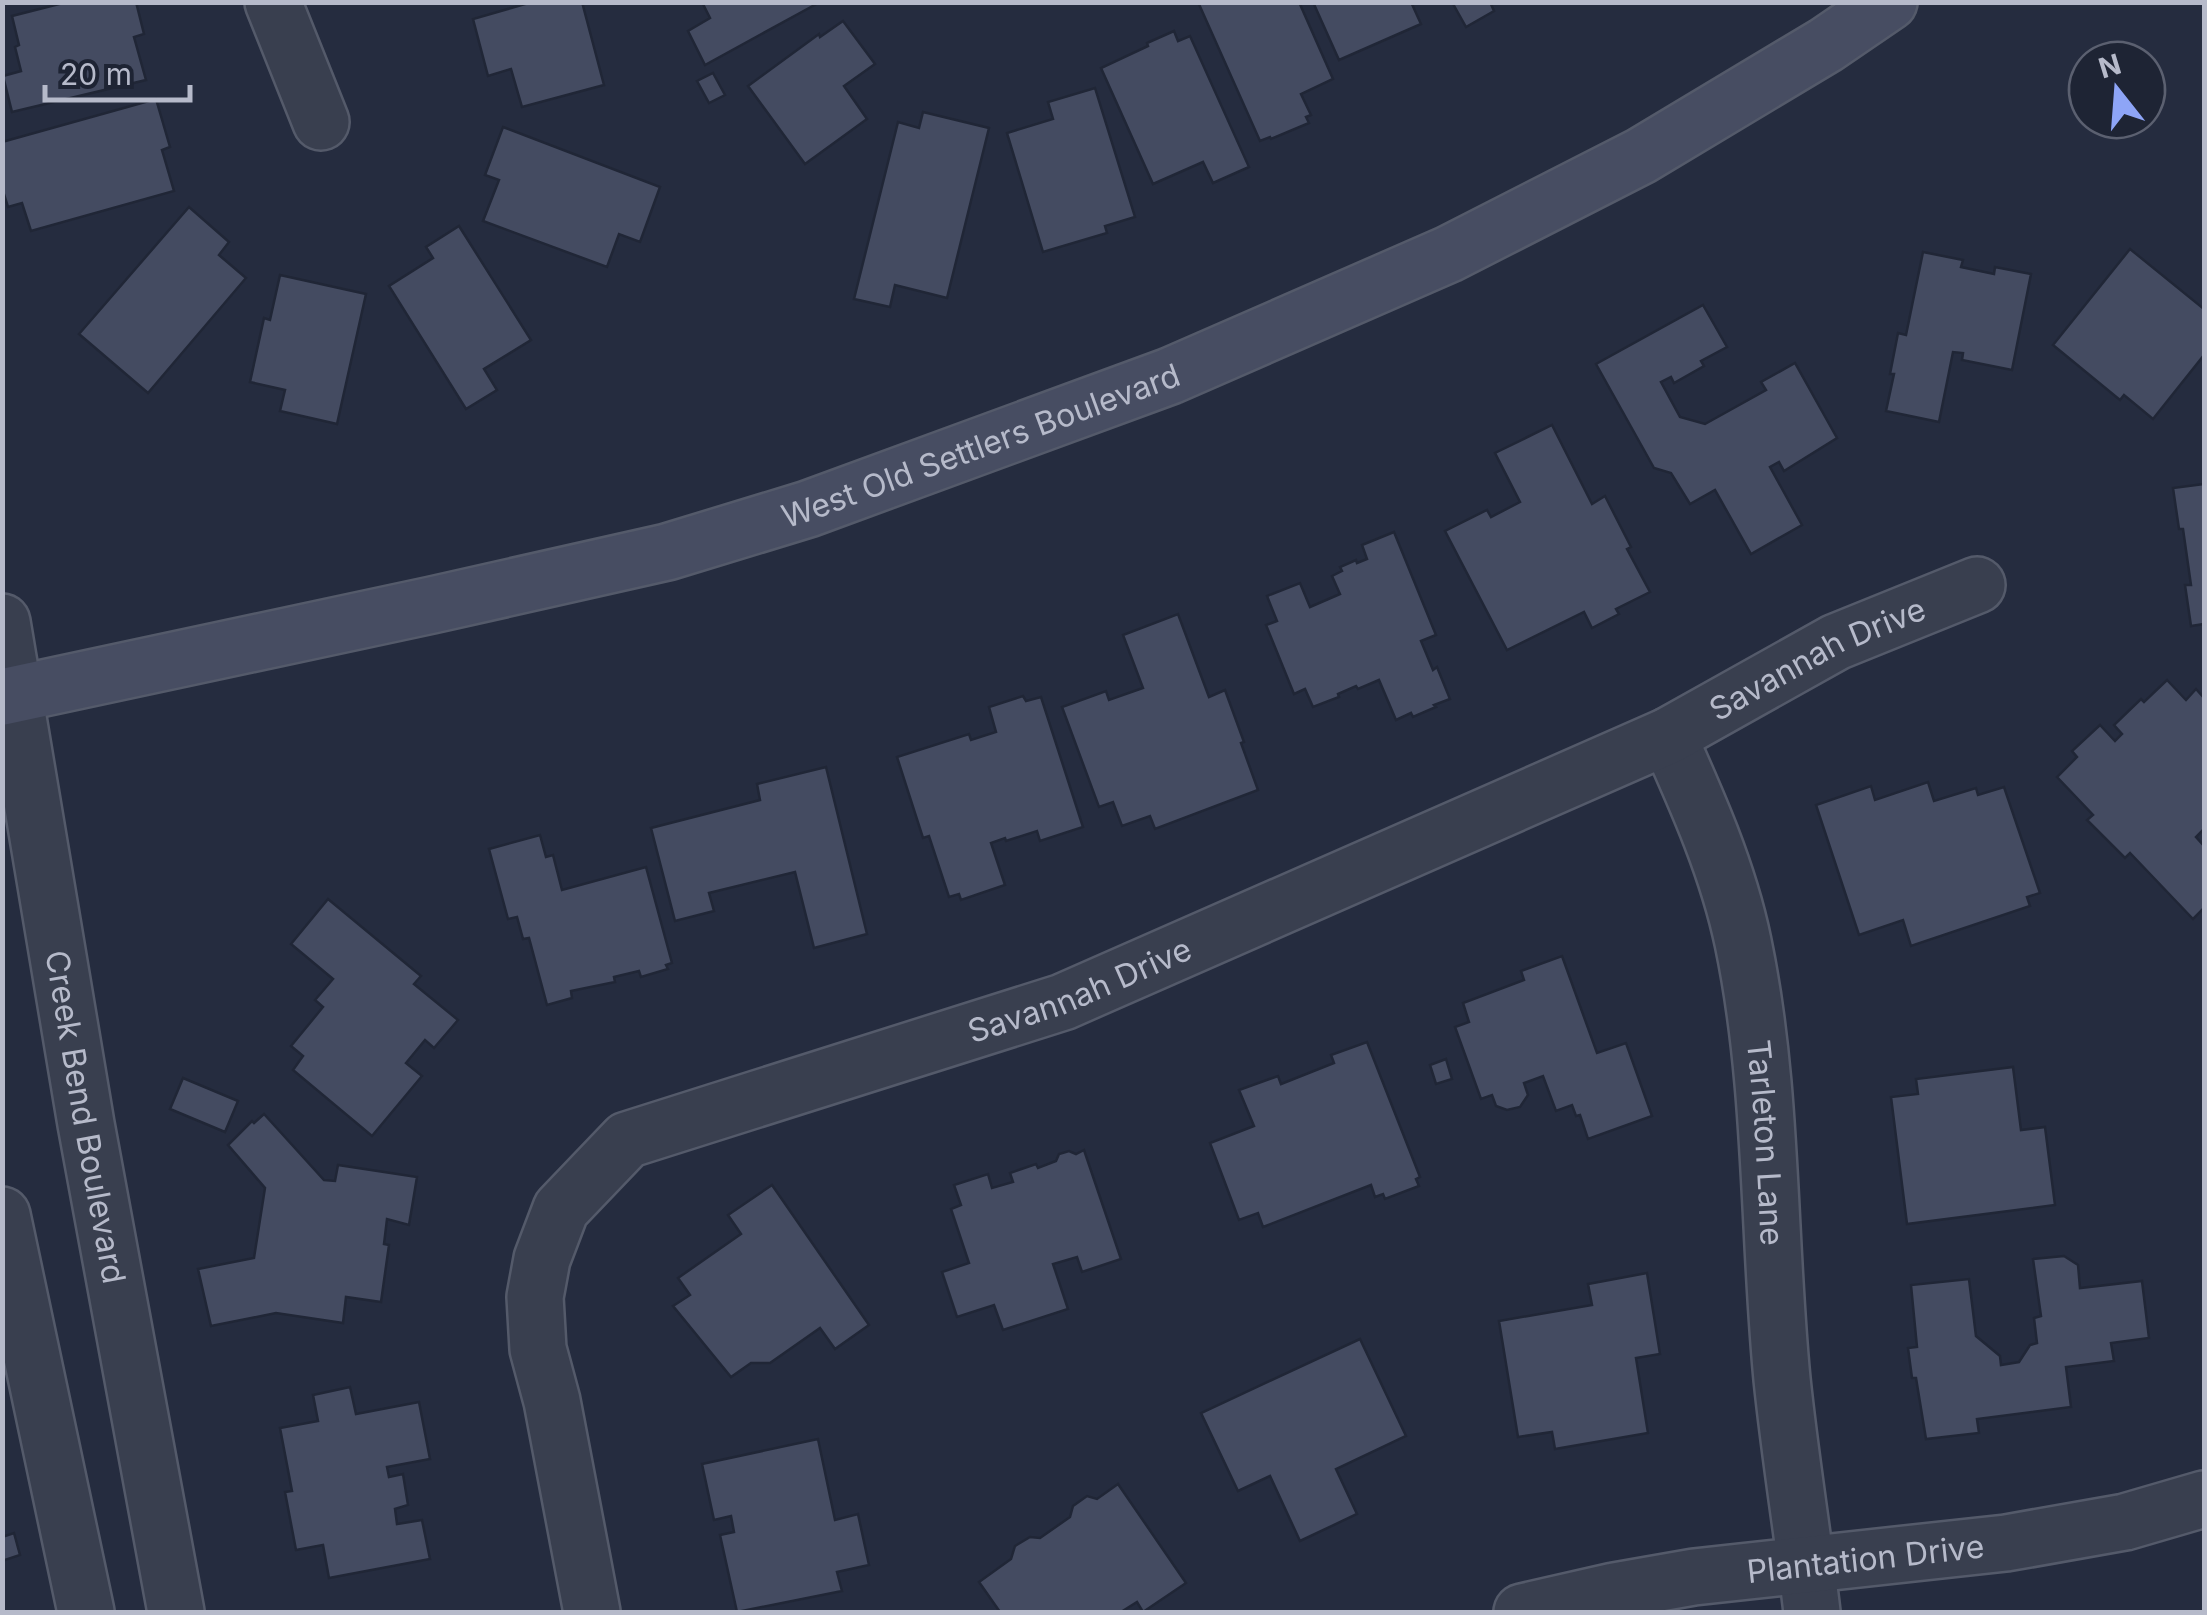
<svg xmlns="http://www.w3.org/2000/svg" width="2207" height="1615" viewBox="0 0 2207 1615" font-family="Inter,sans-serif">
	<rect width="100%" height="100%" fill="#252c3f"/>
	<g fill="#444b61" stroke="#202636" stroke-width="2.5">
		<path d="M67,2H136L144,34L134,37L146,80L12,112L3,76L21,71L15,47L19,45L12,16Z"/>
		<path d="M532,2H582L604,85L522,107L511,69L488,76L473,19Z"/>
		<path d="M702,2H820L705,65L688,31L710,18Z"/>
		<path d="M1198,2H1299L1333,79L1301,94L1311,115L1306,117L1309,123L1271,139L1270,137L1260,141Z"/>
		<path d="M1313,2H1411L1421,24L1339,60Z"/>
		<path d="M1452,2H1490L1494,11L1466,27Z"/>
		<path d="M843,21L875,64L844,86L867,119L805,164L748,86L819,34L820,37Z"/>
		<path d="M1174,31L1178,41L1190,36L1249,167L1213,183L1203,162L1153,184L1101,68L1148,46L1147,43Z"/>
		<path d="M713,73L725,95L709,103L697,81Z"/>
		<path d="M1095,88L1135,217L1105,226L1107,233L1043,252L1007,133L1053,119L1048,102Z"/>
		<path d="M156,99L170,147L162,150L174,191L31,231L22,203L8,207L2,188V142Z"/>
		<path d="M923,112L989,128L947,298L895,285L890,307L854,299L898,122L919,128Z"/>
		<path d="M503,127L660,187L640,242L619,234L607,267L483,221L499,180L485,175Z"/>
		<path d="M189,207L229,242L219,255L246,278L148,393L79,334Z"/>
		<path d="M459,226L531,340L484,369L497,390L466,409L389,286L433,258L426,247Z"/>
		<path d="M2130,249L2204,309V355L2153,419L2124,395L2120,400L2053,345Z"/>
		<path d="M1923,252L1963,260L1961,267L1994,274L1995,267L2031,274L2012,370L1962,360L1963,353L1953,352L1939,422L1886,411L1894,374H1890L1898,333L1906,335Z"/>
		<path d="M280,275L366,294L337,424L280,411L285,390L250,382L264,318L270,320Z"/>
		<path d="M1703,305L1727,347L1701,361L1704,366L1674,383L1671,377L1661,382L1680,417L1705,424L1766,390L1761,382L1795,363L1837,438L1784,471L1779,462L1770,467L1802,525L1751,554L1715,490L1690,504L1671,473L1654,468L1596,364Z"/>
		<path d="M1552,425L1592,504L1605,496L1631,547L1627,549L1650,592L1616,609L1619,614L1592,628L1584,612L1507,650L1445,531L1487,510L1491,517L1520,502L1495,453Z"/>
		<path d="M2204,484V628V624L2191,626L2185,585H2191L2183,529H2179L2173,488Z"/>
		<path d="M1394,532L1436,635L1421,641L1433,670L1437,667L1450,699L1434,705L1436,707L1413,717L1411,713L1396,720L1379,680L1358,689L1356,686L1338,694L1339,697L1313,707L1305,689L1294,694L1266,625L1277,621L1267,596L1300,583L1310,607L1340,594L1332,576L1342,571L1340,567L1356,560L1357,563L1367,559L1362,545Z"/>
		<path d="M1178,614L1209,697L1225,690L1244,742L1241,743L1258,790L1155,829L1150,816L1122,826L1113,802L1099,807L1062,707L1106,691L1109,700L1143,688L1123,635Z"/>
		<path d="M2167,680L2186,700L2196,689L2204,698V829L2196,837L2204,846V908L2193,919L2130,853L2125,858L2087,820L2093,815L2057,777L2077,757L2072,751L2100,725L2115,741L2122,734L2114,725L2141,699L2144,702Z"/>
		<path d="M1023,696L1026,701L1041,697L1083,827L1040,841L1037,831L1006,841L1005,838L991,843L1005,885L961,900L959,894L949,897L929,836L923,838L897,757L969,734L971,740L996,732L989,707Z"/>
		<path d="M826,767L867,934L814,948L795,872L709,893L714,911L675,921L651,828L760,800L757,784Z"/>
		<path d="M1928,782L1934,801L1976,788L1978,795L2004,787L2040,893L2027,897L2030,906L1911,946L1903,920L1859,935L1816,805L1871,786L1875,800Z"/>
		<path d="M540,835L546,857L553,855L562,890L646,867L672,963L666,965L668,969L641,977L639,971L614,977L615,982L571,991L572,998L547,1005L529,938L523,939L517,917L508,919L489,849Z"/>
		<path d="M328,899L421,976L414,984L458,1020L434,1048L425,1040L406,1063L422,1076L372,1136L293,1070L303,1056L291,1046L323,1007L315,1000L333,979L291,944Z"/>
		<path d="M1562,956L1597,1053L1626,1043L1652,1116L1588,1139L1580,1115L1576,1116L1572,1105L1556,1111L1543,1076L1524,1083L1528,1095L1520,1107L1507,1110L1496,1106L1492,1095L1481,1099L1455,1027L1469,1022L1463,1003L1524,980L1521,971Z"/>
		<path d="M1367,1042L1420,1177L1416,1179L1419,1186L1385,1199L1383,1194L1375,1197L1371,1185L1263,1227L1258,1213L1239,1220L1210,1143L1254,1126L1239,1090L1278,1076L1281,1084L1334,1063L1331,1055Z"/>
		<path d="M1446,1059L1452,1079L1436,1084L1430,1065Z"/>
		<path d="M2013,1067L2021,1130L2045,1127L2055,1205L1907,1224L1891,1097L1918,1094L1916,1079Z"/>
		<path d="M183,1078L238,1101L225,1132L170,1109Z"/>
		<path d="M264,1114L324,1180L335,1181L338,1165L417,1177L409,1225L387,1219L384,1244L389,1245L381,1302L346,1297L343,1323L276,1313L211,1326L198,1269L254,1258L265,1188L228,1145L252,1121L254,1123Z"/>
		<path d="M1084,1150L1121,1259L1082,1272L1077,1257L1053,1264L1068,1309L1003,1330L994,1305L957,1317L942,1272L969,1263L951,1209L961,1205L954,1185L988,1174L992,1188L1013,1182L1010,1173L1036,1164L1038,1168L1056,1161L1059,1154L1069,1151L1076,1154Z"/>
		<path d="M772,1185L869,1325L835,1349L820,1328L770,1363H751L731,1377L673,1306L690,1295L678,1278L741,1234L728,1215Z"/>
		<path d="M2064,1256L2078,1265L2080,1288L2142,1281L2149,1338L2111,1343L2114,1361L2066,1367L2071,1407L1977,1419L1979,1433L1926,1439L1916,1378H1912L1908,1348L1917,1347L1911,1285L1969,1279L1976,1336L2000,1356L2001,1365L2019,1362L2030,1345L2037,1343L2034,1318L2041,1316L2033,1259Z"/>
		<path d="M1647,1273L1660,1354L1636,1358L1648,1433L1555,1449L1552,1432L1518,1437L1499,1321L1592,1305L1588,1284Z"/>
		<path d="M1360,1339L1406,1436L1336,1469L1357,1514L1300,1541L1270,1476L1238,1491L1201,1413Z"/>
		<path d="M350,1387L356,1414L419,1402L430,1459L387,1467L389,1477L403,1474L408,1505L395,1509L397,1524L422,1520L430,1559L329,1578L323,1545L296,1550L285,1492L292,1491L280,1428L318,1421L313,1395Z"/>
		<path d="M818,1439L835,1520L858,1514L869,1565L837,1572L842,1591L737,1612L720,1535L734,1532L731,1516L714,1520L702,1464Z"/>
		<path d="M1118,1484L1186,1583L1143,1612L1137,1602L1121,1612H1000L979,1582L1011,1559L1015,1546L1030,1537L1040,1538L1070,1517L1073,1506L1087,1496L1097,1499Z"/>
		<path d="M14,1533L20,1555L2,1561V1537Z"/>
	</g>
	<g fill="none" stroke-linecap="round" stroke-linejoin="round">
		<g stroke="#545a6a" stroke-width="60">
			<g id="minor">
				<path d="M273,2L321,122"/>
				<path id="s1" d="M1668,736C1698,803 1728,870 1743,942C1773,1085 1768,1234 1782,1379C1790,1457 1803,1535 1812,1612"/>
				<path id="s2" d="M592,1612L552,1401L538,1349L535,1297L542,1259L561,1209L627,1140L1063,1002L1668,736L1836,642L1977,585"/>
				<path id="s3" d="M1522,1612L1614,1591L1694,1577L2006,1543L2125,1522L2204,1499"/>
			</g>
		</g>
		<g stroke="#545a6a" stroke-width="60">
			<g id="tertiary">
				<path id="s4" d="M2,622L86,1124L176,1612"/>
				<path d="M2,1215L86,1612"/>
			</g>
		</g>
		<g stroke="#545a6a" stroke-width="60">
			<g id="secondary">
				<path id="s5" d="M2,697L432,605L667,552L808,509L1170,376L1449,254L1641,156L1826,45L1889,2"/>
			</g>
		</g>
		<use href="#minor" stroke="#393f4f" stroke-width="55"/>
		<use href="#tertiary" stroke="#393f4f" stroke-width="55"/>
		<use href="#secondary" stroke="#474d62" stroke-width="55"/>
	</g>
	<g text-anchor="middle" dominant-baseline="central" stroke-width="8" stroke-linejoin="round" paint-order="stroke">
		<g font-size="32" fill="#b6baca" stroke="#1e2434">
			<text stroke="none"><textPath href="#s5" startOffset="1012">West Old Settlers Boulevard</textPath></text>
			<text stroke="none"><textPath href="#s2" startOffset="1795">Savannah Drive</textPath></text>
			<text stroke="none"><textPath href="#s2" startOffset="985">Savannah Drive</textPath></text>
			<text stroke="none"><textPath href="#s4" startOffset="502">Creek Bend Boulevard</textPath></text>
			<text stroke="none"><textPath href="#s1" startOffset="422">Tarleton Lane</textPath></text>
			<text stroke="none"><textPath href="#s3" startOffset="348">Plantation Drive</textPath></text>
		</g>
	</g>
	<rect width="2207" height="1615" fill="none" stroke="#b6baca" stroke-width="10"/>
	<g transform="translate(2117 90) rotate(343)"><circle r="48" fill="#1e2434" stroke="#5b6070" stroke-width="2.5"/>
	<path d="M0-8L18 38L0 25L-18 38Z" fill="#8ea5f7"/>
	<text y="-15" font-size="28" font-weight="bold" text-anchor="middle" fill="#b6baca">N</text>
	</g>
	<path d="M45 85v15h145v-15" fill="none" stroke="#b6baca" stroke-width="5"/>
	<text x="60" y="85" font-size="30" fill="#b6baca" stroke="#1e2434" stroke-width="8" paint-order="stroke">20 m</text>
</svg>
